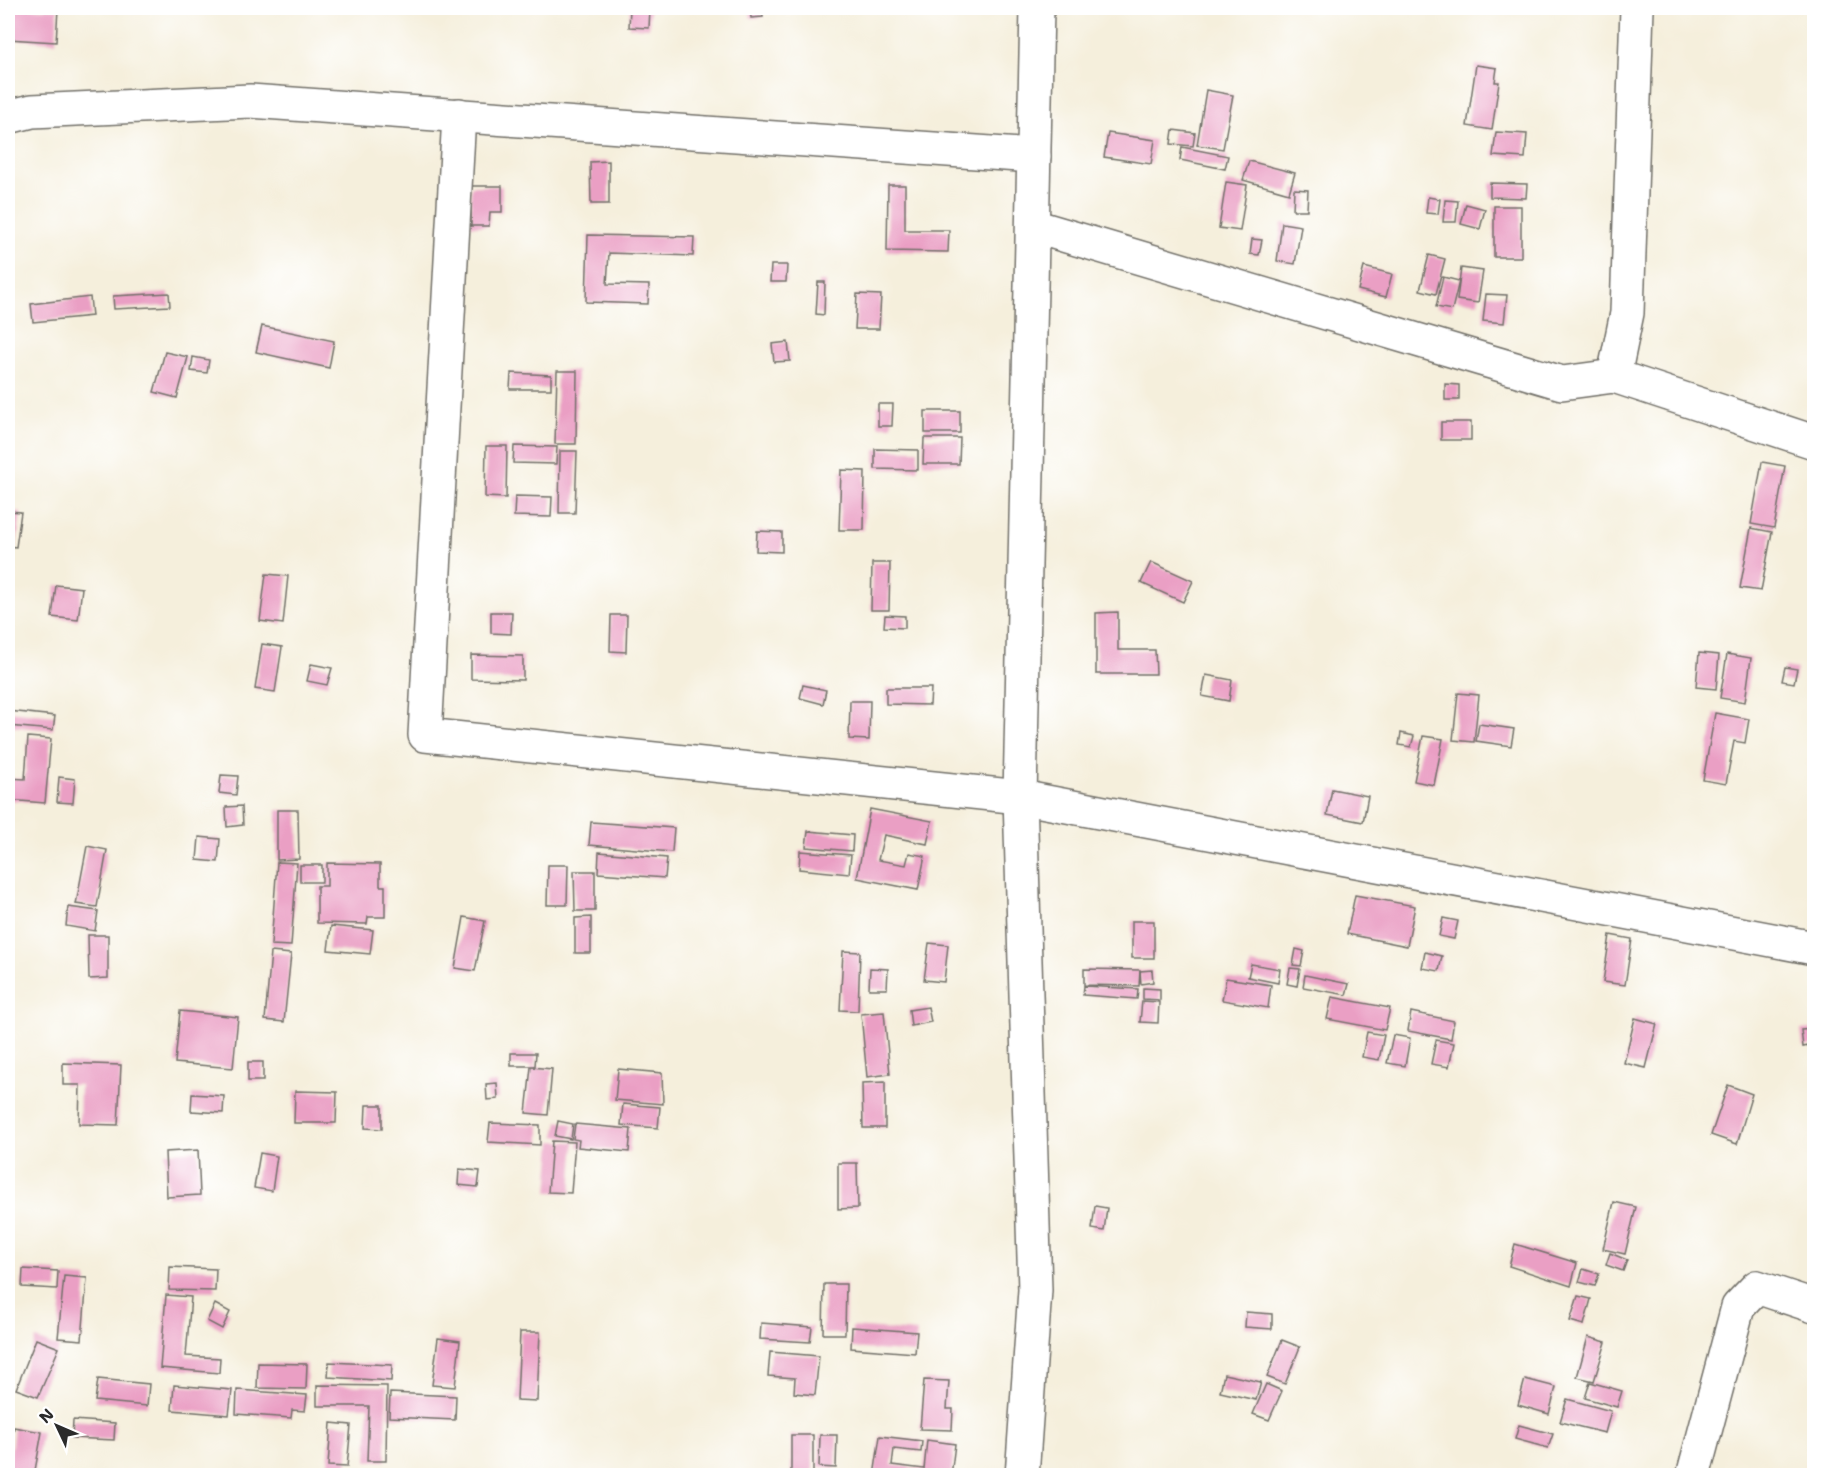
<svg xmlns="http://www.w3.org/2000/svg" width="1822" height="1483" viewBox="0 0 1822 1483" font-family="'Shantell Sans',sans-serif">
	<rect width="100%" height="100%" fill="#fff"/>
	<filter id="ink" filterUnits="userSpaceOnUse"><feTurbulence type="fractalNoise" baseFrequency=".0167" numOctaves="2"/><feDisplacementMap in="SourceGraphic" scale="12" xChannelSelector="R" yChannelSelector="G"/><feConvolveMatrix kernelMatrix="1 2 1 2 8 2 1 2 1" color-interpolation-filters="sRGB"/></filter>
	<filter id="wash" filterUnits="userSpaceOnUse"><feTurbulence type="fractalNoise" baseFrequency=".008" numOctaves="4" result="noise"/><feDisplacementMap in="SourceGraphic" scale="24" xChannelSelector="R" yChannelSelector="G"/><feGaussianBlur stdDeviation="1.35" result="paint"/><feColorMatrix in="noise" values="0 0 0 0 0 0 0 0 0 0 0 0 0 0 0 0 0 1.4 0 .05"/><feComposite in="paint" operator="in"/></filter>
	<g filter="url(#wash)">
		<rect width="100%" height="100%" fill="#f5efdc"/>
		<g id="blocks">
			<g fill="#ea9fc4">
				<path d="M8,8L58,9L56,42L8,39Z"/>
				<path d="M630,8H650L649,28L629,27Z"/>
				<path d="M750,8H762L763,17L751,18Z"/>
				<path d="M1476,65L1497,68L1495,82H1499L1492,130L1467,126Z"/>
				<path d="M1206,90L1233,95L1223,149L1197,145Z"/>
				<path d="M1173,130L1195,133L1193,146L1171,144Z"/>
				<path d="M1496,132L1527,134L1525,158L1493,156Z"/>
				<path d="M1108,133L1155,140L1151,164L1104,157Z"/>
				<path d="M1182,147L1228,156L1225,169L1180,160Z"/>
				<path d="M609,161V204H591L590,162Z"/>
				<path d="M1249,161L1295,173L1289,193L1243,180Z"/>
				<path d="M1226,182L1247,185L1240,231L1219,228Z"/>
				<path d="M1490,183L1527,184L1526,198L1490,197Z"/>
				<path d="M888,185H905V230H949L948,252L887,251Z"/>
				<path d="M471,186H502V212H490L489,226H471Z"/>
				<path d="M1294,189L1308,190L1307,210H1293Z"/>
				<path d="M1428,197L1440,199L1438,214L1426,213Z"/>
				<path d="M1445,200L1458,201L1456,222H1443Z"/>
				<path d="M1466,204L1485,209L1480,229L1461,224Z"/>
				<rect x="1494" y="206" width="27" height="51"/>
				<path d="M1282,223L1301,226L1295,264L1277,261Z"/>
				<path d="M588,235L694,237L693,256L609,253L607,284L649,285L648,304L586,302Z"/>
				<path d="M1252,239L1262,240L1259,255L1250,254Z"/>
				<path d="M1429,255L1445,259L1436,294L1420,290Z"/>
				<path d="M771,265H787L786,282H770Z"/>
				<path d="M1364,267L1392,274L1386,297L1358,290Z"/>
				<path d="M1461,268L1483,271L1478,303L1457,300Z"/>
				<path d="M1443,277L1459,281L1452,310L1436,307Z"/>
				<path d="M818,282H825L824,315L816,314Z"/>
				<path d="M169,293L170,306L114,309L113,296Z"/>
				<path d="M857,294L881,295L879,329H855Z"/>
				<path d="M1486,294L1507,295L1504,323L1483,321Z"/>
				<path d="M90,297L92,316L33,322L31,304Z"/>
				<path d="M262,326L334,341L329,368L256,352Z"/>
				<path d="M788,342L790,361L774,362L772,344Z"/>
				<path d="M165,352L188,357L177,398L154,392Z"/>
				<path d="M193,357L209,360L207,373L191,371Z"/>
				<path d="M557,371H577L576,444H555Z"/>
				<path d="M511,373L551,375V389H510Z"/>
				<path d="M1445,384L1459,385V400H1445Z"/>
				<path d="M878,404H893L892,426H878Z"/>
				<rect x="925" y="411" width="35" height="22"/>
				<rect x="1441" y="422" width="30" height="18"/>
				<path d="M924,438H960L959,464H923Z"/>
				<path d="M486,446H507L506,498L485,497Z"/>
				<path d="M514,446L557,447L556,464L513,463Z"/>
				<path d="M875,449L918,450V470L875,469Z"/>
				<path d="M560,451H577L575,513H559Z"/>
				<path d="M1762,462L1785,466L1774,528L1751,524Z"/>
				<path d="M841,470L865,471L864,530H839Z"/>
				<path d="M515,496L552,497L551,517L514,516Z"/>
				<path d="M8,511L21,512L16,547L8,546Z"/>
				<path d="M1751,528L1772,532L1761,591L1740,588Z"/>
				<path d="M757,531L782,532V552L756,551Z"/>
				<path d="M1151,562L1193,581L1183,602L1141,583Z"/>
				<path d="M872,563H890L889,610H871Z"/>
				<path d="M266,574L288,576L283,624L260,621Z"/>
				<path d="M56,585L82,588L78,620L52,617Z"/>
				<path d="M491,612H512L511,634L491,633Z"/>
				<path d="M1118,612V650H1155L1156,674H1096V613Z"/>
				<path d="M611,615H627L626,652L610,651Z"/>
				<path d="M885,615L905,616V628L884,627Z"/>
				<path d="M262,644L282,647L275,692L255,689Z"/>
				<path d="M1699,653L1719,655L1716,689L1696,687Z"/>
				<path d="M1727,654L1751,658L1745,702L1720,698Z"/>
				<path d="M471,655L523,656V680L471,679Z"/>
				<path d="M311,664L332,668L327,685L307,681Z"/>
				<path d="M1785,667L1797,669L1794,683L1782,681Z"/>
				<path d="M1206,675L1232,680L1229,701L1202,696Z"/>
				<path d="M803,685L826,690L823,704L800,698Z"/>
				<path d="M886,688H931L930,705L886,704Z"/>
				<path d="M1458,693L1479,695L1474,742L1453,740Z"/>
				<path d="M850,701H870L869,740L849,739Z"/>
				<path d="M8,711L55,716L53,730L8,726Z"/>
				<path d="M1715,713L1749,719L1745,743L1734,741L1726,784L1703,780Z"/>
				<path d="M1479,724L1514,729L1511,746L1476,741Z"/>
				<path d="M1401,733L1414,736L1411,747L1399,745Z"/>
				<path d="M1423,736L1443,739L1434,785L1414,781Z"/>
				<path d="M28,737L51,739L45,803L8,800V778L25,779Z"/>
				<path d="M221,775L238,776L236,795L219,793Z"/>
				<path d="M59,777L75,779L73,803L57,802Z"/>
				<path d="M1332,789L1368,796L1363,822L1327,815Z"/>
				<path d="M242,806L243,825L227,827L226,807Z"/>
				<path d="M870,809L932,821L927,844L884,835L878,860L906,865L909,853L925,856L918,890L857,878Z"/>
				<path d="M277,810H298L299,859L277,860Z"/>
				<path d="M591,822L674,828L672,852L589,845Z"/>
				<path d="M808,831L853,835L852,851L806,847Z"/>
				<path d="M199,837L220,839L218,862L197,860Z"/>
				<path d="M87,846L107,850L97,907L76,904Z"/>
				<path d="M800,851L851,855L849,874L799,869Z"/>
				<path d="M599,852L667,858L665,878L598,873Z"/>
				<path d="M277,862L297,863L291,946L271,945Z"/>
				<path d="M327,863L380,864V886H385V917H368L367,924L317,923V886H327Z"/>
				<rect x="300" y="865" width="22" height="17"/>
				<path d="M548,865H568L567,905H547Z"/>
				<path d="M574,871H595V911H575Z"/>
				<path d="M1355,895L1415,906L1407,946L1347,934Z"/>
				<path d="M68,907L98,911L95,931L66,926Z"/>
				<path d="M464,917L485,921L475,971L455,968Z"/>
				<path d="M591,917V953H575V918Z"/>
				<path d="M1443,918L1458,921L1454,939L1439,936Z"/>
				<rect x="1132" y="921" width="22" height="37"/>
				<path d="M331,926L373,930L370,954L328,950Z"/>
				<path d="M88,935H108V978L89,979Z"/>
				<path d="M1610,935L1632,939L1625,985L1603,982Z"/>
				<path d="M929,943L948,945L944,982L924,980Z"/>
				<path d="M1296,949L1304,951L1301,966L1293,965Z"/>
				<path d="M843,951L860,952L858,1011L840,1010Z"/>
				<path d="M271,952L291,954L284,1022L265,1020Z"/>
				<path d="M1425,952L1442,956L1439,971L1422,968Z"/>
				<path d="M1251,964L1280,969L1278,983L1248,977Z"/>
				<path d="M870,968L888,969L887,989H869Z"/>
				<path d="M1290,968L1300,969L1297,986L1287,984Z"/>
				<path d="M1084,969L1140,970L1139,986L1084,985Z"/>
				<path d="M1152,970L1153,982L1141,984L1140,971Z"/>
				<path d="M1305,975L1349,984L1346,995L1303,987Z"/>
				<path d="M1226,978L1271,985L1268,1008L1222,1000Z"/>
				<path d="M1084,986L1138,989L1137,999L1083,995Z"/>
				<path d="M1143,988L1160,989V1000L1143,999Z"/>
				<path d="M1332,997L1390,1008L1385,1030L1327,1019Z"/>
				<path d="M1142,1001L1159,1002L1158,1023L1140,1022Z"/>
				<path d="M928,1007L931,1022L911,1026L909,1010Z"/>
				<path d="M180,1011L238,1017L233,1068L175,1063Z"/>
				<path d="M884,1012L890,1074L867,1077L861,1014Z"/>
				<path d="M1411,1012L1454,1021L1451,1039L1408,1031Z"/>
				<path d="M1635,1018L1657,1024L1646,1068L1624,1063Z"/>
				<path d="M1813,1029L1814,1045L1803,1047L1801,1030Z"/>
				<path d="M1367,1032L1384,1035L1379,1060L1362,1057Z"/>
				<path d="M1393,1035L1410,1038L1405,1066L1387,1063Z"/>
				<path d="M1436,1040L1454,1043L1449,1067L1431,1064Z"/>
				<path d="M511,1053H536L535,1066H511Z"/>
				<rect x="248" y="1062" width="15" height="19"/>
				<path d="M63,1063L121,1065L118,1125L79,1124L80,1085H63Z"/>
				<path d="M531,1067L552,1069L548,1115L526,1113Z"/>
				<path d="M618,1069L662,1073L663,1104L615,1100Z"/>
				<path d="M885,1082V1128H863L862,1083Z"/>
				<path d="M497,1083L498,1099L487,1100L486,1084Z"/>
				<path d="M1728,1085L1752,1094L1737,1144L1711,1135Z"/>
				<path d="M295,1091L337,1092L336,1123H294Z"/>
				<path d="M192,1094L224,1096L223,1113L191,1111Z"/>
				<path d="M623,1104L660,1107L658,1128L621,1125Z"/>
				<path d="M366,1105H382V1129L365,1128Z"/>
				<path d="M558,1121L573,1124L571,1139L555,1136Z"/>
				<path d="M490,1123L540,1125V1145L488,1142Z"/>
				<path d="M575,1124L631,1129L629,1152L578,1147L579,1140L573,1139Z"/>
				<path d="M552,1141L575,1142L571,1193L548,1192Z"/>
				<path d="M198,1150L200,1195L167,1197L165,1152Z"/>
				<path d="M260,1153L277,1156L272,1191L254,1188Z"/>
				<path d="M838,1163H857L858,1208L838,1209Z"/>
				<path d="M459,1169L480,1171L478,1187L458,1185Z"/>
				<path d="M1614,1202L1636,1207L1625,1254L1603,1249Z"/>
				<path d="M1095,1206L1107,1208L1104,1231L1092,1229Z"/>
				<path d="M1515,1244L1577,1263L1571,1286L1509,1266Z"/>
				<path d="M1610,1253L1627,1260L1623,1271L1606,1265Z"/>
				<path d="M170,1267L216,1269L215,1291L169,1290Z"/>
				<path d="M23,1269L58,1271L57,1289L22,1287Z"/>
				<path d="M1583,1269L1599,1274L1595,1286L1579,1282Z"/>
				<path d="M64,1276L87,1278L82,1340L58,1338Z"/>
				<path d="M824,1284H846L845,1334H823Z"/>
				<path d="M166,1295L191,1297L186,1356L220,1358L219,1373L160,1368Z"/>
				<path d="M1578,1296L1591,1299L1584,1325L1570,1321Z"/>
				<path d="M215,1304L230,1312L222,1329L207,1321Z"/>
				<path d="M1246,1312L1272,1314V1329L1245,1327Z"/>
				<path d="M761,1323L812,1327L810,1342L760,1339Z"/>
				<path d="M852,1327L917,1332L915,1353L851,1348Z"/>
				<path d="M520,1332H540L537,1401L517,1400Z"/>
				<path d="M1588,1337L1606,1342L1594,1381L1577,1377Z"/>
				<path d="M438,1338L460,1341L455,1387L432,1385Z"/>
				<path d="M36,1339L59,1348L38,1397L16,1389Z"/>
				<path d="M1282,1340L1300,1347L1285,1384L1267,1377Z"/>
				<path d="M770,1352L819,1356L815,1395L794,1393L795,1378L768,1376Z"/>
				<path d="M329,1362L392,1365L391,1381L328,1377Z"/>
				<path d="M258,1363L307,1364L306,1389L257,1388Z"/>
				<path d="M1224,1374L1261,1382L1256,1400L1220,1392Z"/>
				<path d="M98,1379L149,1384L147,1406L95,1401Z"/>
				<path d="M1525,1379L1556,1387L1549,1414L1518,1405Z"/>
				<path d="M924,1380L949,1381L947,1409H953L952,1430L920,1429Z"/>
				<path d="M1590,1382L1622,1391L1617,1407L1585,1398Z"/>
				<path d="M1266,1384L1282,1391L1269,1420L1253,1414Z"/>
				<path d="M174,1385L232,1390L229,1415L172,1410Z"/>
				<path d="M317,1385L387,1386L386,1461H367L369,1406H317Z"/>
				<path d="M237,1390L307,1395L305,1411L292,1410L291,1418L236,1414Z"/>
				<path d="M390,1393L456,1396L455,1420L389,1417Z"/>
				<path d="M1567,1399L1611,1411L1605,1433L1560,1422Z"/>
				<path d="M73,1420L115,1423L114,1440L72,1438Z"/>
				<path d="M331,1423L351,1425L347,1467L328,1466Z"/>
				<path d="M1519,1425L1553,1434L1548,1448L1515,1439Z"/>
				<path d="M14,1427L42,1432L34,1476L8,1474Z"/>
				<rect x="791" y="1435" width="22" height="41"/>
				<path d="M820,1435H837L836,1468L819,1467Z"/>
				<path d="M880,1436L922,1441L921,1452L894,1449L892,1465L924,1469L927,1440L955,1444L951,1476H874Z"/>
				<path d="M456,1471L479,1474V1476H455Z"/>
			</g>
		</g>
	</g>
	<g filter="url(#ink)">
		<use href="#blocks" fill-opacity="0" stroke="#727069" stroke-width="1.5"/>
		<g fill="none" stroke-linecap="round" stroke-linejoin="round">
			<g stroke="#727069" stroke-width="36">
				<g id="minor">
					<path d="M459,115L425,735L1020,797L1814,948"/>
					<path d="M8,117L32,111L250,101L1034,156"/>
					<path d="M1033,226L1562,383L1614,376L1814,442"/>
					<path d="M1614,376L1627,313L1637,8"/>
					<path d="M1022,1476L1035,1290L1020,797L1037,8"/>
					<path d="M1693,1476L1738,1307L1757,1287L1814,1306"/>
				</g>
			</g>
			<use href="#minor" stroke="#fff" stroke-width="33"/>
		</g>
	</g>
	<rect width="1822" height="1483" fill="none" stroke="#fff" stroke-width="30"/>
	<g transform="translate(57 1426) rotate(314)" stroke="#ffffff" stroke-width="4.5" paint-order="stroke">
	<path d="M0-4.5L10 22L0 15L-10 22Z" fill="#2b2b2b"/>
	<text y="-9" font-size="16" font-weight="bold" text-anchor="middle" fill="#2b2b2b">N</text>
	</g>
</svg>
